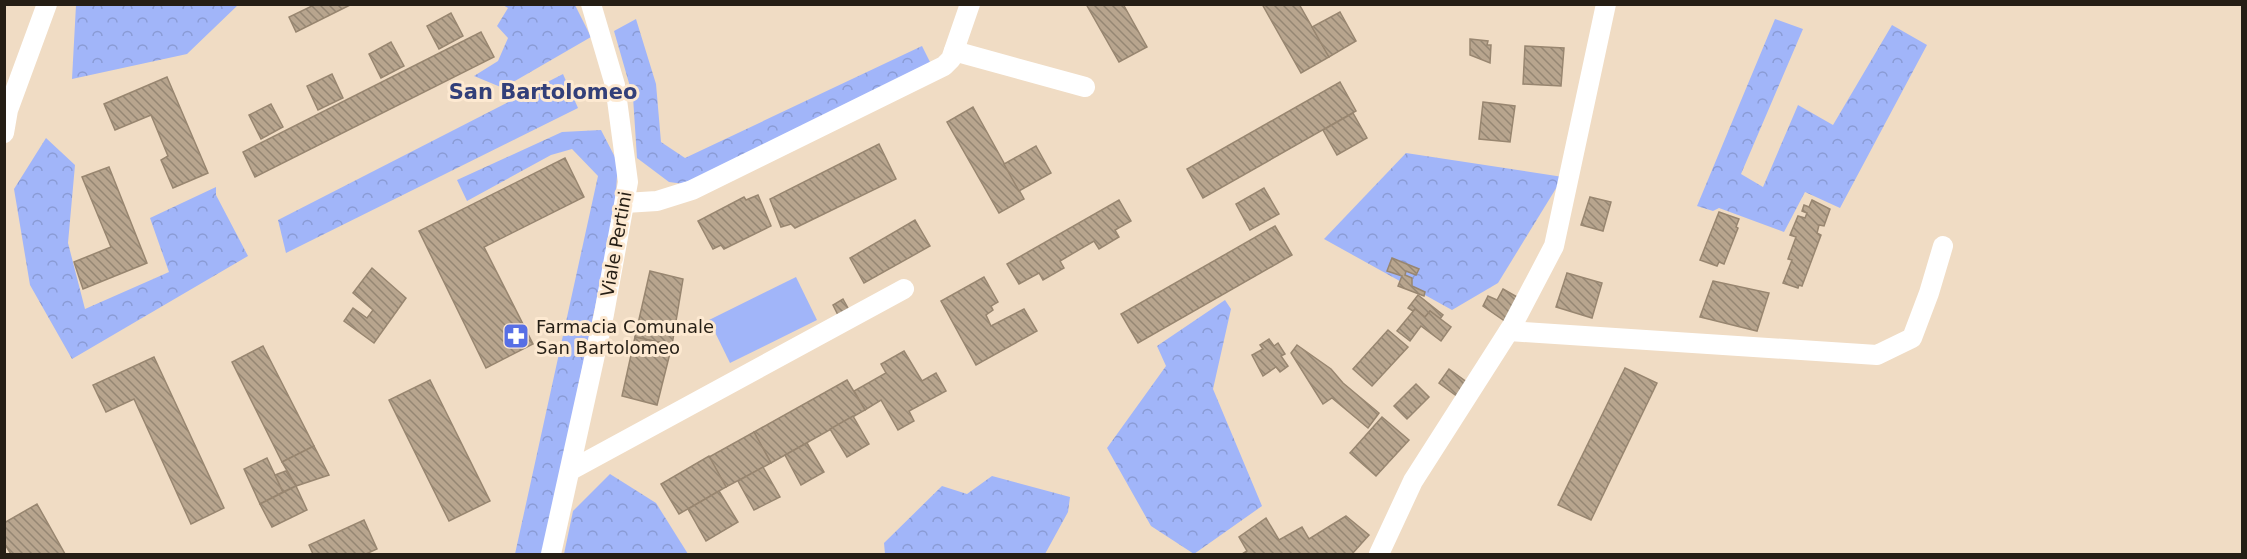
<svg xmlns="http://www.w3.org/2000/svg" width="2247" height="559" viewBox="0 0 2247 559" font-family="'DejaVu Sans',sans-serif">
	<defs>
		<pattern id="forest-crowns" width="20" height="18" patternUnits="userSpaceOnUse" patternTransform="scale(1.5)"><rect width="20" height="18" fill="#a1b5f9"/><path d="M2 6a3 3 0 1 1 6 0M12 15a3 3 0 1 1 6 0" fill="none" stroke="#8a9bd5"/></pattern>
		<pattern id="building-back-hatch" width="6" height="6" patternUnits="userSpaceOnUse" patternTransform="scale(1.5)"><rect width="6" height="6" fill="#b8a58e"/><path d="M-1 5l2 2M0 0l6 6M5-1l2 2" fill="none" stroke="#958673"/></pattern>
	</defs>
	<rect width="100%" height="100%" fill="#f0dcc4"/>
	<g fill="url(#forest-crowns)">
		<path d="M76,5V4L238,5L187,54L72,79Z"/>
		<path d="M503,5H575L591,37L503,88L474,76L498,61L508,38L497,26L508,8Z"/>
		<path d="M636,19L656,84L661,142L685,158L922,46L932,66L684,184L669,182L637,158L633,97L614,31Z"/>
		<path d="M1775,19L1803,29L1741,174L1763,187L1798,105L1833,125L1892,25L1927,45L1840,208L1805,192L1784,232L1719,208L1713,211L1697,206Z"/>
		<path d="M563,74L578,108L286,253L278,220Z"/>
		<path d="M601,130L618,163L614,217L543,554H515L598,176L572,149L551,155L467,201L457,180L562,132Z"/>
		<path d="M46,138L75,165L68,243L85,309L169,272L150,218L216,187V195L248,256L72,359L30,285L14,189Z"/>
		<path d="M1406,153L1563,177L1498,283L1452,310L1324,239Z"/>
		<path d="M1225,300L1231,309L1213,389L1262,506L1194,554L1151,526L1107,448L1166,366L1157,346Z"/>
		<path d="M610,474L656,503L688,554H564L573,511Z"/>
		<path d="M992,476L1070,497L1068,512L1045,554H885L884,543L942,486L967,494Z"/>
	</g>
	<path fill="#a1b5f9" d="M796,277L817,320L730,363L709,320Z"/>
	<g fill="url(#building-back-hatch)" stroke="#988670" stroke-width="1.5">
		<path d="M316,4H352L296,32L289,17Z"/>
		<path d="M1086,4H1123L1147,47L1119,62Z"/>
		<path d="M1262,4H1299L1329,57L1301,73Z"/>
		<path d="M1340,12L1356,41L1329,57L1312,27Z"/>
		<path d="M451,13L463,36L439,49L427,26Z"/>
		<path d="M481,32L494,57L255,177L243,152Z"/>
		<path d="M1470,39L1488,41L1487,45H1491L1490,63L1470,55Z"/>
		<path d="M391,42L404,66L381,78L369,54Z"/>
		<path d="M1525,46L1564,48L1561,86L1523,84Z"/>
		<path d="M332,74L343,98L318,110L307,86Z"/>
		<path d="M167,77L208,173L173,188L161,160L168,156L151,115L115,130L104,104Z"/>
		<path d="M1340,82L1356,111L1203,198L1187,169Z"/>
		<path d="M1483,102L1515,106L1510,142L1479,139Z"/>
		<path d="M271,104L283,127L261,139L249,115Z"/>
		<path d="M973,107L1024,199L999,213L947,122Z"/>
		<path d="M1353,113L1367,138L1337,155L1323,130Z"/>
		<path d="M879,144L896,179L795,228L791,224L781,227L770,199Z"/>
		<path d="M1036,146L1051,173L1019,191L1004,164Z"/>
		<path d="M565,158L584,197L484,247L533,344L486,368L419,231Z"/>
		<path d="M109,167L147,263L83,289L74,262L111,247L82,177Z"/>
		<path d="M1264,188L1279,214L1250,230L1236,204Z"/>
		<path d="M758,195L771,226L724,249L721,245L713,249L698,221L744,197L746,200Z"/>
		<path d="M1590,197L1611,202L1603,231L1581,225Z"/>
		<path d="M1119,200L1131,221L1115,230L1119,237L1099,249L1094,241L1060,261L1064,268L1043,280L1039,273L1019,284L1007,264Z"/>
		<path d="M1812,200L1830,209L1824,226L1819,225L1817,233L1821,235L1802,286L1799,285L1798,288L1783,283L1792,260L1788,259L1796,237L1790,235L1798,216L1805,218L1807,213L1802,211L1804,205L1809,207Z"/>
		<path d="M1719,212L1739,219L1736,227L1738,228L1724,264L1719,262L1717,266L1700,260Z"/>
		<path d="M915,220L930,246L864,283L850,258Z"/>
		<path d="M1275,226L1292,255L1138,343L1121,314Z"/>
		<path d="M1392,258L1419,269L1416,275L1406,271L1405,275L1412,278V286L1425,292L1424,296L1398,286L1402,276L1387,271Z"/>
		<path d="M372,268L406,298L374,343L344,321L353,308L367,318L373,310L353,293Z"/>
		<path d="M650,271L683,279L672,345L635,337Z"/>
		<path d="M1567,273L1602,283L1592,318L1556,307Z"/>
		<path d="M984,277L998,302L991,306L993,310L986,315L991,326L1024,309L1037,331L976,365L941,301Z"/>
		<path d="M1713,281L1769,293L1757,331L1700,317Z"/>
		<path d="M1503,289L1519,298L1506,322L1483,306L1488,296L1497,300Z"/>
		<path d="M1418,295L1443,315L1440,319L1430,311L1425,317L1415,309L1413,311L1408,308Z"/>
		<path d="M843,299L849,310L838,315L833,305Z"/>
		<path d="M1415,309L1425,317L1430,311L1451,327L1441,341L1421,326L1410,341L1397,331Z"/>
		<path d="M1388,330L1408,347L1372,386L1353,369Z"/>
		<path d="M635,337L672,345L657,405L622,396Z"/>
		<path d="M1269,339L1274,346L1278,343L1285,354L1281,356L1288,366L1280,372L1276,367L1263,376L1252,355L1263,349L1260,345Z"/>
		<path d="M1297,345L1331,369L1343,383L1379,413L1368,428L1332,398L1323,404L1291,353Z"/>
		<path d="M263,346L314,446L282,462L232,362Z"/>
		<path d="M904,351L922,381L936,373L946,391L909,411L914,421L898,430L881,400L865,410L854,391L886,373L881,364Z"/>
		<path d="M154,357L224,508L191,524L134,399L106,412L93,385Z"/>
		<path d="M1625,368L1657,383L1591,520L1558,505Z"/>
		<path d="M1449,369L1468,383L1458,397L1439,383Z"/>
		<path d="M430,380L490,501L449,521L389,400Z"/>
		<path d="M847,380L865,410L771,463L754,432Z"/>
		<path d="M1416,384L1429,397L1407,419L1394,406Z"/>
		<path d="M853,416L869,444L847,457L830,429Z"/>
		<path d="M1382,417L1409,440L1376,476L1350,453Z"/>
		<path d="M754,432L771,463L726,487L709,457Z"/>
		<path d="M807,443L824,472L801,485L785,455Z"/>
		<path d="M314,446L329,475L296,486L282,462Z"/>
		<path d="M709,456L726,487L679,514L661,484Z"/>
		<path d="M267,458L283,492L260,504L244,469Z"/>
		<path d="M763,467L780,497L754,510L738,481Z"/>
		<path d="M286,471L296,486L283,492L275,475Z"/>
		<path d="M296,486L307,510L272,527L260,504Z"/>
		<path d="M719,491L738,522L706,541L688,509Z"/>
		<path d="M37,504L65,554H11L4,543V523Z"/>
		<path d="M1346,516L1369,535L1352,554H1242L1247,551L1239,537L1266,518L1279,540L1302,527L1309,539Z"/>
		<path d="M364,520L377,549L366,554H313L309,545Z"/>
	</g>
	<g fill="none" stroke-linecap="round" stroke-linejoin="round">
		<g stroke="#fff" stroke-width="20">
			<path d="M954,51L1085,87"/>
			<path d="M4,133L8,110L47,4"/>
			<path d="M625,203L657,201L692,190L944,66L951,59L970,4"/>
			<path d="M1509,331L1877,355L1912,338L1929,293L1943,246"/>
			<path d="M571,470L904,289"/>
			<path d="M551,554L604,314L628,182L615,85L591,4"/>
			<path d="M1379,554L1413,481L1512,326L1554,246L1606,4"/>
		</g>
	</g>
	<defs>
		<g id="pharmacy-square" transform="scale(1.35)"><rect x="-9" y="-9" width="18" height="18" rx="4" fill="#576fe5" stroke="#fde9d1"/><path d="M-2-6h4v4h4v4h-4v4h-4v-4h-4v-4h4Z" fill="#fff"/></g>
	</defs>
	<g fill-rule="evenodd">
		<use href="#pharmacy-square" x="516" y="336"/>
	</g>
	<g text-anchor="middle" dominant-baseline="central" stroke-width="6" stroke-linejoin="round" paint-order="stroke">
		<g font-size="18" fill="#251e15" stroke="#fde9d1">
			<text transform="translate(616 244) rotate(-80)">Viale Pertini</text>
		</g>
		<g font-size="18" fill="#251e15" stroke="#fde9d1" text-anchor="start">
			<text x="536" y="326">Farmacia Comunale<tspan x="536" dy="21">San Bartolomeo</tspan></text>
		</g>
		<g font-size="21" font-weight="bold" fill="#323f79" stroke="#fde9d1">
			<text x="543" y="92">San Bartolomeo</text>
		</g>
	</g>
	<rect width="2247" height="559" fill="none" stroke="#251e15" stroke-width="12"/>
</svg>
